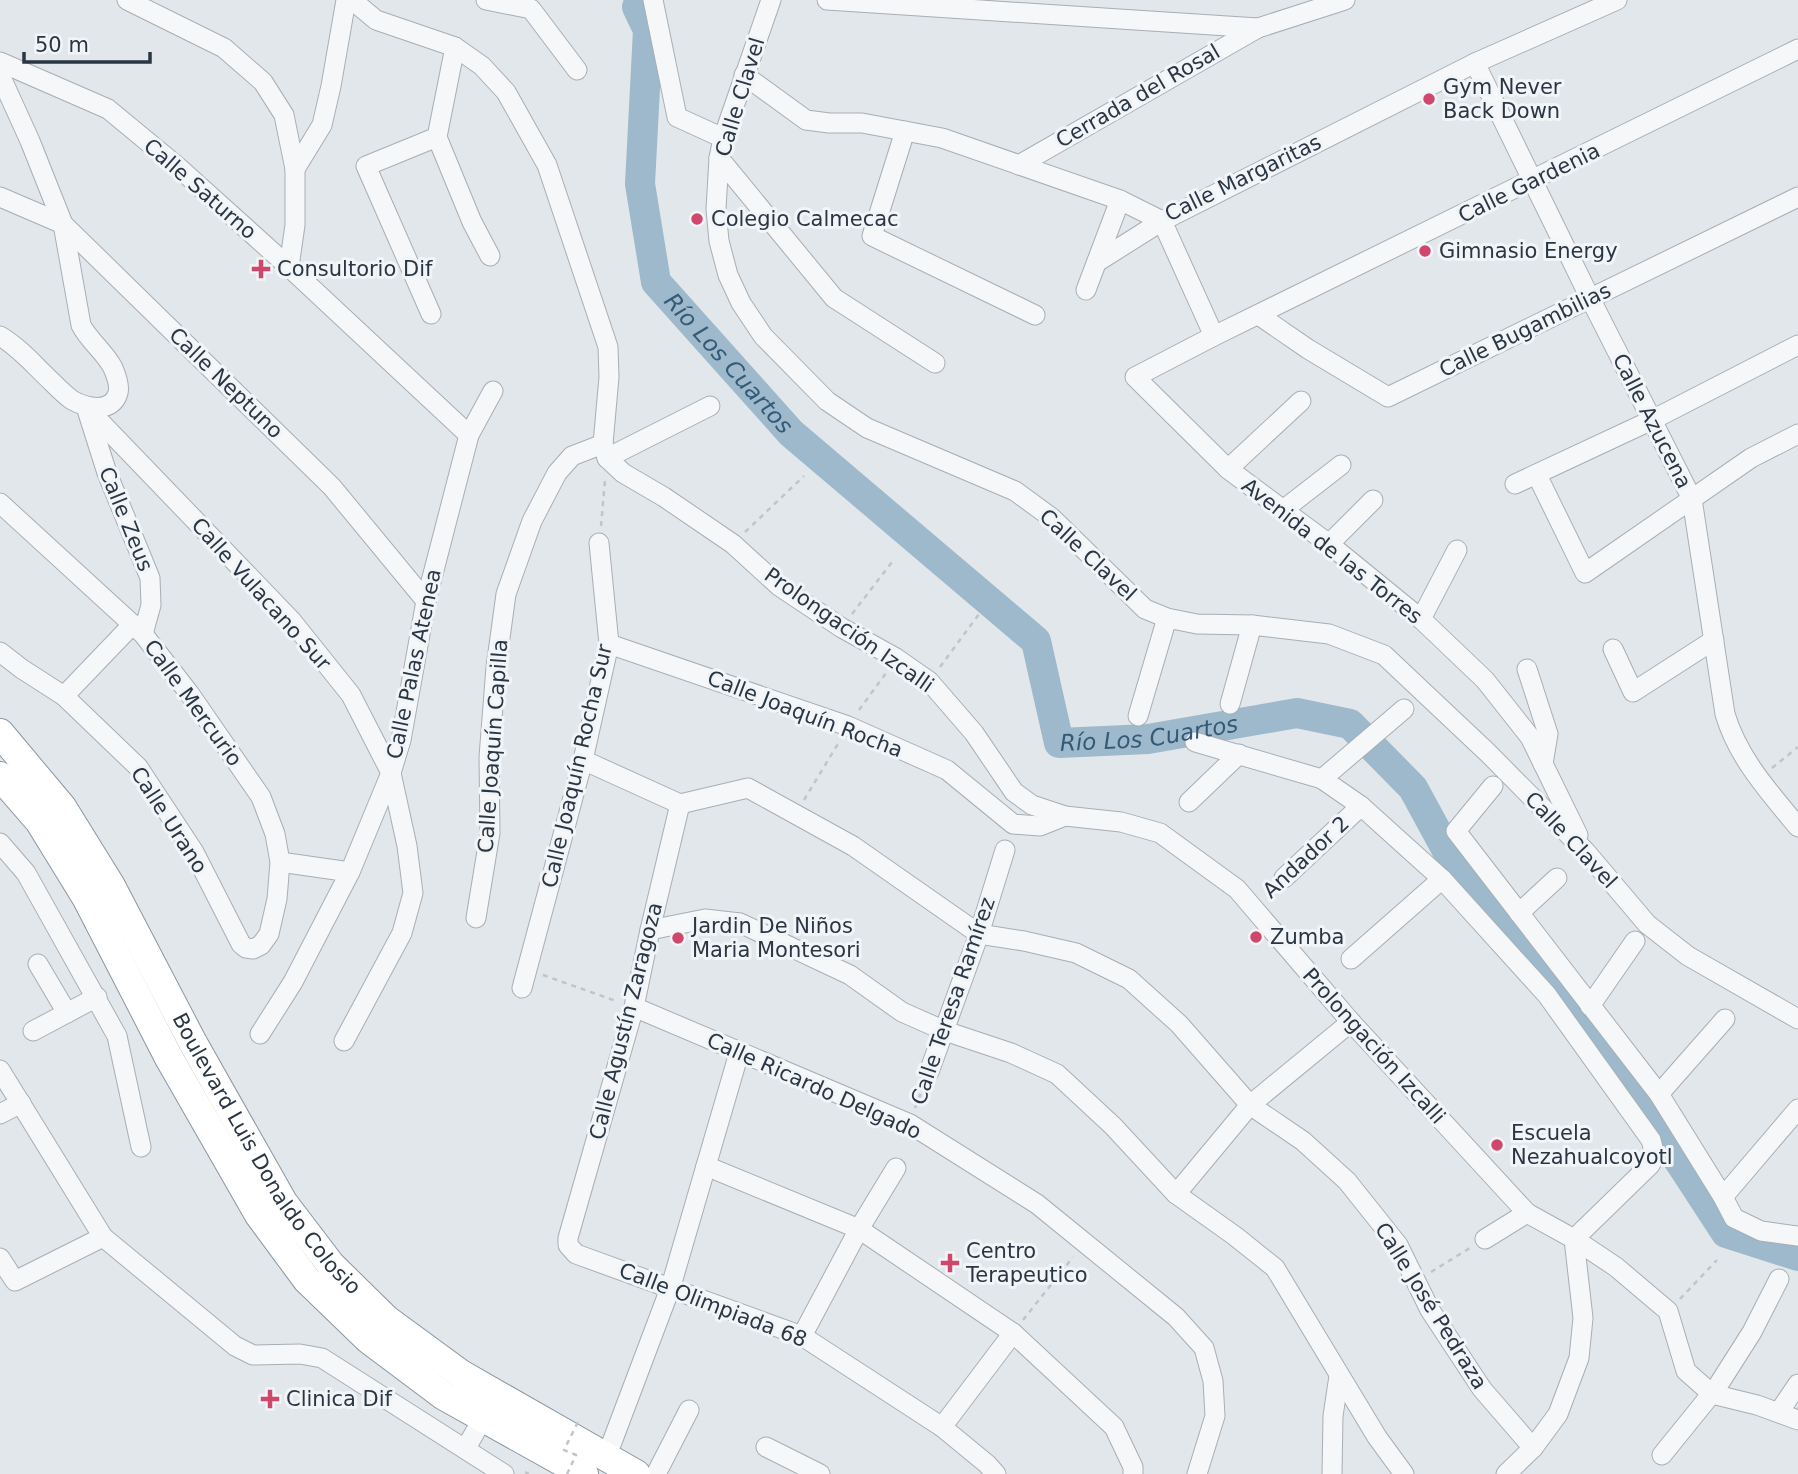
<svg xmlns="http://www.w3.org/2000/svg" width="1798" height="1474" viewBox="0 0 1798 1474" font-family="'DejaVu Sans',sans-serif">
	<rect width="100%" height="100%" fill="#e2e7eb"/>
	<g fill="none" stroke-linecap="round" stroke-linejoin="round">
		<path stroke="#9db9cb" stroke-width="30" id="s1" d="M637,7L648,30L640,184L656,282L791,433L1036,641L1059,743L1148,739L1297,713L1350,724L1413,788L1463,880L1583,1022L1683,1167L1726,1233L1798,1256"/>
		<g stroke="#a7aeb5" stroke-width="21">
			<g id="minor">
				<path d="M127,0L224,48L263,82L284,115L295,169V225L289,267"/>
				<path d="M352,0L376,20L455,47L482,66L506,92L547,165L608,347L609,377L603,444L607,458L623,473L664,497L733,544L779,586L842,628L896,658L929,681L974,733L1014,792L1032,805L1065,816L1121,822L1160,833L1237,889L1351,1022L1527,1213L1574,1239L1616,1267L1668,1311L1686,1371L1712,1394L1757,1405L1798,1420"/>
				<path d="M486,0L531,9L577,70"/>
				<path d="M653,0L677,117L723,138"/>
				<path d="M771,0L723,138L719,158L716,209L719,241L728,275L741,303L763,336L827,401L867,428L1015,491L1052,518L1145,609L1167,618L1197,624L1252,625L1329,634L1384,655L1488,753L1586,852L1647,924L1688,956L1798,1019"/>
				<path d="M827,0L1258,28"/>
				<path d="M0,62L108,109L177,166L289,267L469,435"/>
				<path d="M1475,63L1590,298L1692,499L1725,714C1738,758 1769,792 1798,827"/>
				<path d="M0,75L30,141L63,224L81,325C89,341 105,352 113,368C116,375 120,386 118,393C112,414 86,408 72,400C65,395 58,388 52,382C35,366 20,348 0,336"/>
				<path d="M744,75L806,120L829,123H862L942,138L1120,200L1162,221"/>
				<path d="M905,131L872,236L1035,315"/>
				<path d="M437,137L472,222L490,256"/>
				<path d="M437,137L455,47"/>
				<path d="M719,158L834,298L935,363"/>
				<path d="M1019,165L1258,28L1345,0"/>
				<path d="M295,169L322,125L331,86L346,0"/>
				<path d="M0,197L63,224L332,487L426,601"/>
				<path d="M1162,221L1214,336"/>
				<path d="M1097,262L1162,221L1475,63L1617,0"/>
				<path d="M1086,290L1120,200"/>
				<path d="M431,314L366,166L437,137"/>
				<path d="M1260,316L1308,349L1388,397L1798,197"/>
				<path d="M85,406L291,620L351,695L391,773L407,846L413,893L402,933L344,1041"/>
				<path d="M87,410L107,473L150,578L151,605L143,634"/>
				<path d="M607,458L710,406"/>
				<path d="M1228,469L1301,401"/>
				<path d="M1537,475L1585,573L1751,458L1798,434"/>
				<path d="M1515,484L1652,420L1798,345"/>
				<path d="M0,503L143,634L189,693L261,797L275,834L280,862L277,899L269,934L261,945L253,949L246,948L241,944L194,852L138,767L64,696L22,669L0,652"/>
				<path d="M1283,510L1341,465"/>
				<path d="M1329,544L1373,500"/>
				<path d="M1421,619L1457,550"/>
				<path d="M609,644L848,726L947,770L1013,824L1040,826L1065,816"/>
				<path d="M1613,649L1633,692L1714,640"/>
				<path d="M1527,669L1548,734L1543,764"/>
				<path d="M64,696L133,624"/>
				<path d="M1230,704L1252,625"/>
				<path d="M1138,716L1167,618"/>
				<path d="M1195,742L1322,779L1361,806L1442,879L1547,995L1651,1140C1654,1150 1655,1156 1650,1165L1574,1239"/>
				<path d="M583,760L680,804L748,788L853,846L979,934L1024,941L1076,953L1129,979L1179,1024L1250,1105L1303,1141L1347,1181L1398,1245L1430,1310L1482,1389L1533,1448"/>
				<path d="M1322,779L1404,709"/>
				<path d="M1493,786L1456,831L1659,1094L1723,1197L1734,1218L1761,1231L1798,1236"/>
				<path d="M1189,802L1239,754"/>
				<path d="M680,804L650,930L634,1007L568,1238V1245L576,1254L802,1336L942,1427L987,1464L996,1474"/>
				<path d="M1578,835L1530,737L1485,680L1421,619L1329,544L1228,469L1135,377L1214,336L1798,49"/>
				<path d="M0,843L26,873L117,1036L141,1147"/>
				<path d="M280,862L350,872"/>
				<path d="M1284,878L1361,806"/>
				<path d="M1519,913L1557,878"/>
				<path d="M476,918L490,833L489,757L496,667L506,594L532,521L557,473L572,456L603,444"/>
				<path d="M650,930L705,919L740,923L850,975L902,1012L945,1031L1011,1053L1057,1074L1113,1126L1176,1194L1235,1236L1275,1268L1377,1437L1404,1474"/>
				<path d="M1351,959L1442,879"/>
				<path d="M38,964L67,1013"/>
				<path d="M522,988L583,760L609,644L599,543"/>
				<path d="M1590,1006L1635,941"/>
				<path d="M634,1007L910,1124L1037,1204L1176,1317L1204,1348L1213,1381L1215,1416L1197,1474"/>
				<path d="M33,1031L97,997"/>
				<path d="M260,1034L293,982L350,872L391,773L401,740L426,601L469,435L493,391"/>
				<path d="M0,1070L103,1237L235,1346L253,1355L300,1354L322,1358L504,1474"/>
				<path d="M929,1072L979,934L1005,850"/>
				<path d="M1659,1094L1725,1019"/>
				<path d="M0,1114L21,1103"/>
				<path d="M706,1166L859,1229L1013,1333L1114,1427L1133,1467V1474"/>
				<path d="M1176,1194L1250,1105L1351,1022"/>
				<path d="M1723,1197L1798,1109"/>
				<path d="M1485,1239L1527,1213"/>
				<path d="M0,1258L15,1281L103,1237"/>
				<path d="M802,1336L859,1229L896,1168"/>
				<path d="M1779,1412L1798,1384"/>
				<path d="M942,1427L1013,1333"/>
				<path d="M766,1447L820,1474"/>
				<path d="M466,1448L483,1418"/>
				<path d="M1662,1455L1717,1387L1752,1332L1779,1279"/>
				<path d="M606,1458L671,1286L739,1053"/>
				<path d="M656,1474L689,1410"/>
				<path d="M1332,1474L1333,1416L1339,1376"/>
				<path d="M1506,1474L1533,1448L1558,1414L1579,1358L1583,1318L1574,1239"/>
			</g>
		</g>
		<g stroke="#8a96a1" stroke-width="30">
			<g id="highway">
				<path id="s2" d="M0,733L62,807L111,886L193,1043L283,1202L331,1265L386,1319L461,1374L636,1474"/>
				<path d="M0,776L39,821L87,899L169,1058L259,1215L307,1280L368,1339L444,1396L584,1474"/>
			</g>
		</g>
		<g stroke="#c0c5ca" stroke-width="2.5" stroke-dasharray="5 5" stroke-linecap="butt">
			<path d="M601,526L605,480"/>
			<path d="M745,532L804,476"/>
			<path d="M852,614L892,562"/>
			<path d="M940,667L979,614"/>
			<path d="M859,710L886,673"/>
			<path d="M1772,768L1798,747"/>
			<path d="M804,800L839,742"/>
			<path d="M543,975L616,1001"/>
			<path d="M915,1108L923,1088"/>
			<path d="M1431,1272L1470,1248"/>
			<path d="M1680,1299L1717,1260"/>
			<path d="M1023,1320L1073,1257"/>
			<path d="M525,1472L529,1474"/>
		</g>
		<use href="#minor" stroke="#f5f7f9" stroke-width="19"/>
		<use href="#highway" stroke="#fff" stroke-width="28"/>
		<path stroke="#c0c5ca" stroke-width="2.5" stroke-dasharray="5 5" stroke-linecap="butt" d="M567,1474L576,1455L564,1450L579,1420"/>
	</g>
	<g fill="#cf486c" stroke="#f2f5f8" stroke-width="2.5">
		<circle cx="1429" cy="99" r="7"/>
		<circle cx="697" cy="219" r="7"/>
		<circle cx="1425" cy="251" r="7"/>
		<path d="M257.5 258.5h7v7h7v7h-7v7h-7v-7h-7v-7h7z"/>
		<circle cx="1256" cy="937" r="7"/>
		<circle cx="678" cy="938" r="7"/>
		<circle cx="1497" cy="1145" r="7"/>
		<path d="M946.5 1252.5h7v7h7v7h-7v7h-7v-7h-7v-7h7z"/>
		<path d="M266.5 1388.5h7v7h7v7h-7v7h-7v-7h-7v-7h7z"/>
	</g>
	<g text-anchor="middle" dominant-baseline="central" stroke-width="6" stroke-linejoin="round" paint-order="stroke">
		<g font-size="21" fill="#2a3643" stroke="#f2f5f8" text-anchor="start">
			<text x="1443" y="87">Gym Never<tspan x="1443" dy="24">Back Down</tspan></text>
			<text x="711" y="219">Colegio Calmecac</text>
			<text x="1439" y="251">Gimnasio Energy</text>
			<text x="277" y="269">Consultorio Dif</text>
			<text x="692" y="926">Jardin De Niños<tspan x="692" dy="24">Maria Montesori</tspan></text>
			<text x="1270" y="937">Zumba</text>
			<text x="1511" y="1133">Escuela<tspan x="1511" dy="24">Nezahualcoyotl</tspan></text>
			<text x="966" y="1251">Centro<tspan x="966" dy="24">Terapeutico</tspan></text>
			<text x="286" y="1399">Clinica Dif</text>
		</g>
		<g font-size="21" fill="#2a3643" stroke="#f2f5f8">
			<text transform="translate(1138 96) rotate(-30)">Cerrada del Rosal</text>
			<text transform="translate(740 97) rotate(-73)">Calle Clavel</text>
			<text transform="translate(1243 178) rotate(-26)">Calle Margaritas</text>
			<text transform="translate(1529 183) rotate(-26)">Calle Gardenia</text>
			<text transform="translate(200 189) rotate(41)">Calle Saturno</text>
			<text transform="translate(1525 330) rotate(-26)">Calle Bugambilias</text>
			<text transform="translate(226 383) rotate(44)">Calle Neptuno</text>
			<text transform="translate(1652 421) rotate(63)">Calle Azucena</text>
			<text transform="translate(126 519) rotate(68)">Calle Zeus</text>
			<text transform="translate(1332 551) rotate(38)">Avenida de las Torres</text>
			<text transform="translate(1088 555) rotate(43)">Calle Clavel</text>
			<text transform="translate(261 594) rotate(48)">Calle Vulacano Sur</text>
			<text transform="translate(849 630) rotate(35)">Prolongación Izcalli</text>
			<text transform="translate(414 664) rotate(-78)">Calle Palas Atenea</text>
			<text transform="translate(193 703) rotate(54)">Calle Mercurio</text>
			<text transform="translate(805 714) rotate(21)">Calle Joaquín Rocha</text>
			<text transform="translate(493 746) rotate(-86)">Calle Joaquín Capilla</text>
			<text transform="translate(577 766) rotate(-77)">Calle Joaquín Rocha Sur</text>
			<text transform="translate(169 820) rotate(57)">Calle Urano</text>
			<text transform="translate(1571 840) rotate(47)">Calle Clavel</text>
			<text transform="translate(1306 857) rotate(-43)">Andador 2</text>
			<text transform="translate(953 1001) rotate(-71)">Calle Teresa Ramírez</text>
			<text transform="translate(626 1021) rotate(-76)">Calle Agustín Zaragoza</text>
			<text transform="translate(1374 1046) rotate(48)">Prolongación Izcalli</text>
			<text transform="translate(814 1086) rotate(24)">Calle Ricardo Delgado</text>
			<text stroke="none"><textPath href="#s2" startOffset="500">Boulevard Luis Donaldo Colosio</textPath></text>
			<text transform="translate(713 1305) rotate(21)">Calle Olimpiada 68</text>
			<text transform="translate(1431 1306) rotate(58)">Calle José Pedraza</text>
		</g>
		<g font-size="23" font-style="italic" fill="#345a77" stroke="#f2f5f8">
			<text stroke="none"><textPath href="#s1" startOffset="388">Río Los Cuartos</textPath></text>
			<text stroke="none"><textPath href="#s1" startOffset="998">Río Los Cuartos</textPath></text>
		</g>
	</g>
	<path d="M24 52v10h126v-10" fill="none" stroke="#2a3643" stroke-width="3.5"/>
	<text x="35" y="52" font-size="21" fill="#2a3643" stroke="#f2f5f8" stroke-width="5" paint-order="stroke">50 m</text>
</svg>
